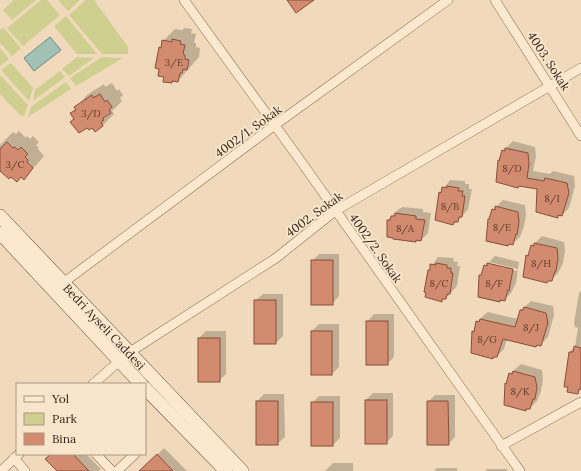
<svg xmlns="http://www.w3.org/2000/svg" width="581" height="471" viewBox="0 0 581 471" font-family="Lora,serif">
	<rect width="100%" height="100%" fill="#f1dabb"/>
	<g fill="#cfcf8f">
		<path d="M14,0H36L12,20L3,10Z"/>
		<path d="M41,0H47L60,15L23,46L7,28Z"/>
		<path d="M58,0H80L68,11Z"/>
		<path d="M86,0H94L128,47V54H102L69,15Z"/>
		<path d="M66,16L97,54H77L54,26Z"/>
		<path d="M3,27L21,48L12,56L0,43V30Z"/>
		<path d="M0,48L9,59L0,66Z"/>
		<path d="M77,57L94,58L69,76L62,69Z"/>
		<path d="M102,57L123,58L76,86L70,78Z"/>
		<path d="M11,63L33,88L29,101L1,70Z"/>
		<path d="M60,71L65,77L33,101L35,90Z"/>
		<path d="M0,75L28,105L24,116L20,115L0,94Z"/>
		<path d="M66,82L71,89L28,117L31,107Z"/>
	</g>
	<path fill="#a0c1b3" stroke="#678f80" d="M50,37L61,50L34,71L24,58Z"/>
	<g fill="#0003" fill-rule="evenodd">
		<path d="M185,28L192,29L191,33L196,34L194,43H196V47L200,48L199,57L178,81L174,80L172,82L160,68V48L163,41L175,29L182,30Z"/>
		<path d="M112,83L117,91L119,89L123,95L120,98L122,101L112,111L114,114L103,125L88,127L71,122L74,118L71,114L87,95L104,84L105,87Z"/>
		<path d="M19,131L26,138L27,136L30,139L33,136L39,142L36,145L39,148L38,149L44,156L24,179L21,176L0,170V145L13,132L16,134Z"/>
		<path d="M513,141L535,147L536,156L533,171L550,174L553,171L574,176L575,186L569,208L562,215L557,216L538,188L498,161L503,151Z"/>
		<path d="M450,180L465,181V184H469V189H472L468,209L458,221L453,224L440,193Z"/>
		<path d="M503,200L525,205L526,215L524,226L520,237L512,244L508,245L489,219L493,210Z"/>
		<path d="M403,207L423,209V212L431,213L428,233L421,240L415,241L388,220L399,209Z"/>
		<path d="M542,236L564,242L565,251L563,263L558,273L551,280L524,276L527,256L532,246Z"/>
		<path d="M319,254H339V296L332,304L312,261Z"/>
		<path d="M495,256L519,262L516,283L511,293L504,300L500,301L480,276L485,266ZM489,262L518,269L517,271L489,264Z"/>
		<path d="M438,257L454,258L453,261L458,262L457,266H460L457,286L446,298L441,301L429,270Z"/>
		<path d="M581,291V390L577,393L569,352L575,347L578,328L575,327L574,323L579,293Z"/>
		<path d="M263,294H283V336L276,343L255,301Z"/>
		<path d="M531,301L553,306L554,315L548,337L541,344L507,339L504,349L497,356L493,358L472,352L473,332L477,322L484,315L488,312L518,319L521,310Z"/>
		<path d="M374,314H394V357L387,364L367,322Z"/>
		<path d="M319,324H339V367L332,374L312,331Z"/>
		<path d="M206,331H226V374L219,381L199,338Z"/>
		<path d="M521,364L542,370L543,379L541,391L537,401L530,408L506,384L510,374Z"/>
		<path d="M373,393H393V436L386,443L366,400Z"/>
		<path d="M264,394H284L285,437L277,444L257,401Z"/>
		<path d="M435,395H455V437L448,444L428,402Z"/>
		<path d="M319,396H340V438L333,445L312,403Z"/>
		<path d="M164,448L187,471H143L142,470Z"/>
		<path d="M52,454H86L101,469L99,471H59Z"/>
		<path d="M333,463H353V471H325Z"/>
		<path d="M437,468H457V471H434Z"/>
		<path d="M487,469H507V471H485Z"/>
	</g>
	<g fill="#d28b6e" stroke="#8a4e38">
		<path d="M287,0H314L296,13Z"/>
		<path d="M172,39L181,41L180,44L185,45L183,54L185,55V59L189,60L187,70L183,69L182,73H180L178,82L172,81V83L163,82L164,77L158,76L159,69L155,68L159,47L161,48L162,40L172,42Z"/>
		<path d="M100,94L105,102L107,100L112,107L109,110L111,113L103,118L104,120L101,122L103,126L95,132L92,128L89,130L87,128L79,133L70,122L74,119L70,113L76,110L74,107L92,95L93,98Z"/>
		<path d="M7,142L13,148L15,147L18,150L21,147L28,154L25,157L28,160L27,162L33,168L24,180L21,177L17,182L11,177L9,179L0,171V149Z"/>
		<path d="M505,148L528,153L529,164L527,178L544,181L545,178L567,183L569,193L562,216L558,215V218L536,212L537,189L519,186L518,188L496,182L498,160L499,161L502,150L505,151Z"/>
		<path d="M447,186L459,188L458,191H463L462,196H465L462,217H459L458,222H454L453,225L435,220L439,192L441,193L442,187L447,188Z"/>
		<path d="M495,206L518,212L519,222L517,235L516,234L513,245L509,244L508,246L486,241L488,219H489L492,209L495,210Z"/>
		<path d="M395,213L416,216V219L425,220L421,241L416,240V242L393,239V238L387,237V220H390L391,216H395Z"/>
		<path d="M534,243L557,248L558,258L556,271H555L552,281H548L547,283L523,277L526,255L528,256L531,245L534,246Z"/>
		<rect x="311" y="260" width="22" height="45"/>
		<path d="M436,263L447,265V268H451V273H453L450,294H447L446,299H442V302L425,297L426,293L424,292L428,270H430V264L436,265Z"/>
		<path d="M487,263L513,269L509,291L508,290L505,301L500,300V302L478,297L479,275H481L484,265L487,266Z"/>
		<rect x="254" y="300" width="22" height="44"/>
		<path d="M524,307L546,313L548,323L541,346L537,345L536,347L503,339L497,357H493V359L471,353L472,331L474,332L476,321L479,322L480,319L515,327L520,310H523Z"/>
		<rect x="366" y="321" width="22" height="44"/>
		<rect x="311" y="331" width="21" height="44"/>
		<rect x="198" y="338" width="22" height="44"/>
		<path d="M574,346L581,348V389H579L578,394L567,392L568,387H564L569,352H573Z"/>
		<path d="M513,371L535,377L537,387L535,399H533L530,409H526V411L504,405L505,383L506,384L509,373L512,374Z"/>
		<rect x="365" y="400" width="22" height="44"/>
		<rect x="256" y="401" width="22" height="44"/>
		<path d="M427,401H448L449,445H427Z"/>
		<rect x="311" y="402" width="22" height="44"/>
		<path d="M51,454H73L89,471H57L45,459Z"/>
		<path d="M157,454L173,471H139Z"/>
	</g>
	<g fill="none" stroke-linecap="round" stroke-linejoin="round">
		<g stroke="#896954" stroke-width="10">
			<g id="minor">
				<path d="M184,0L300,160L520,471"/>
				<path d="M495,0L581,136"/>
				<path d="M63,283L275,125L448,0"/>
				<path d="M93,384L130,352L276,258L335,211L581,68"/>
				<path d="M501,446L581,402"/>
				<path d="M96,454L112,471"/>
				<path d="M14,458L25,471"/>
				<path d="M1,471L19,454"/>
				<path d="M117,471L135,454"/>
			</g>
		</g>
		<g stroke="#6b4a37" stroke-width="14">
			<g id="secondary">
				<path id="s1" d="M0,216L242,471"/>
				<path d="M0,233L141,384"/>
				<path d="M145,388L226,471"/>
			</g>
		</g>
		<use href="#minor" stroke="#fbe8ce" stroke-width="9"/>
		<use href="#secondary" stroke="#fbe8ce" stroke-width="13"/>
	</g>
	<g text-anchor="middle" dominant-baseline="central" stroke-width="4" stroke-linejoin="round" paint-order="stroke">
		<g font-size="10" fill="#5e3e2f">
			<text x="174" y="62">3/E</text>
			<text x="91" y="113">3/D</text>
			<text x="15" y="164">3/C</text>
			<text x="512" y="168">8/D</text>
			<text x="552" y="198">8/I</text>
			<text x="450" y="206">8/B</text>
			<text x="502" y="227">8/E</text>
			<text x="405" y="228">8/A</text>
			<text x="541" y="263">8/H</text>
			<text x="439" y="283">8/C</text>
			<text x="494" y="283">8/F</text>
			<text x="531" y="327">8/J</text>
			<text x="487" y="339">8/G</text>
			<text x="520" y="391">8/K</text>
		</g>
		<g font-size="12" fill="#37241a" stroke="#f8e5cb">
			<text transform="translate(549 61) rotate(57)">4003. Sokak</text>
			<text transform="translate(248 131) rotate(-36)">4002/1. Sokak</text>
			<text transform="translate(314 214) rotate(-36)">4002. Sokak</text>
			<text transform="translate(376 248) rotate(55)">4002/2. Sokak</text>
			<text stroke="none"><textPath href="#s1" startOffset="152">Bedri Ayseli Caddesi</textPath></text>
		</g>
	</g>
	<rect x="16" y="383" width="130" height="72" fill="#f8e5cb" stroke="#ab9884"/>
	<rect x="24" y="396" width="20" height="6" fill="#fbe8ce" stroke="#ab9884"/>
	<text x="52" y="403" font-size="12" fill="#37241a">Yol</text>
	<rect x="24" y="413" width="20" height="12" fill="#cfcf8f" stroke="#ab9884"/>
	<text x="52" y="423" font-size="12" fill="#37241a">Park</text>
	<rect x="24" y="433" width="20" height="12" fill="#d28b6e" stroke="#ab9884"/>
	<text x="52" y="443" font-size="12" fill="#37241a">Bina</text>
</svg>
